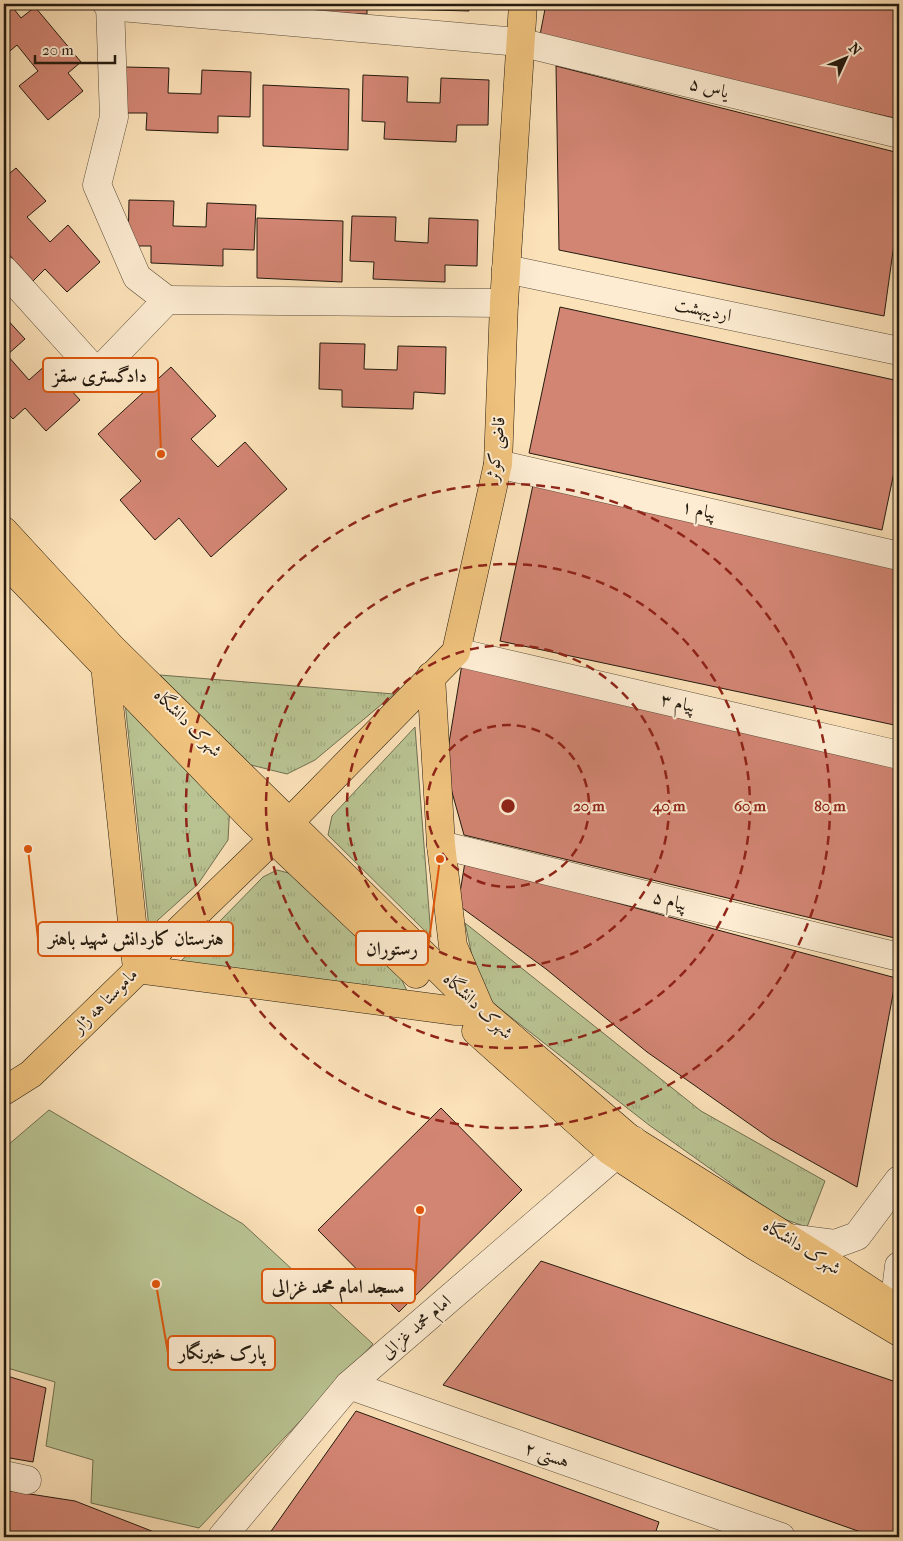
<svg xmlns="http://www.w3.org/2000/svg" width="903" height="1541" viewBox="0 0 903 1541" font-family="'IM FELL French Canon',Amiri,serif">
	<defs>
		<pattern id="grass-tufts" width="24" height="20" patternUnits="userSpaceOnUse" patternTransform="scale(1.25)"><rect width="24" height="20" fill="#bac493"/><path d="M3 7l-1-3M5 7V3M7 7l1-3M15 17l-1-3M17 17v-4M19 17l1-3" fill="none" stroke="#a0a87e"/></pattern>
	</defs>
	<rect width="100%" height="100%" fill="#fce2b9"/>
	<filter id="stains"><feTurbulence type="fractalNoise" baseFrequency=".004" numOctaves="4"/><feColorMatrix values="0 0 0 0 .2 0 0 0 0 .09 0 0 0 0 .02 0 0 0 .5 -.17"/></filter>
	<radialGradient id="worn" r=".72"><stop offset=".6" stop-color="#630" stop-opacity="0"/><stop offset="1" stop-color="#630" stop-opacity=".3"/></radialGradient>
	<g fill="url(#grass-tufts)" stroke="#6f6f51">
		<path d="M160,675L394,694L315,760L287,774L251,765Z"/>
		<path d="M124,693L230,804L228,840L198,884L149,928Z"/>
		<path d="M415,727L431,937L328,835L332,816Z"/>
		<path d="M277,870L300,876L399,974L408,993L178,964L263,877Z"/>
		<path d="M465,923L701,1111L825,1181L807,1227L778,1217L649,1125L480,993Z"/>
	</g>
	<path fill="#bac493" stroke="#6f6f51" d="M49,1110L243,1224L373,1344L199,1528L91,1503L93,1460L46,1446L55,1382L4,1367V1163L8,1145Z"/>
	<g fill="#d28573" stroke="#241a0f">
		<path d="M4,4H10L21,18L35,7L81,62L68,73L83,91L48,120L19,86L38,71L17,45L4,56Z"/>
		<path d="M281,4H367V14L281,11Z"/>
		<path d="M397,4H469V11L397,9Z"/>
		<path d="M546,4H899V119L539,40Z"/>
		<path d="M556,66L899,153V208L884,316L559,250Z"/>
		<path d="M125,67L169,68L168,93L201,94L202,70L251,72L250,117L218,116V133L146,130L147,113H123Z"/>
		<path d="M363,75L408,77L407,102L440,103L441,78L489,80L488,125H457L456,142L384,139L385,122L362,121Z"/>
		<path d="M263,85L349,89L348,150L263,146Z"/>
		<path d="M16,168L46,201L27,217L50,242L68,225L100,262L67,292L45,269L33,281L4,249V178Z"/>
		<path d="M129,200L174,201L173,226L206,227L207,203L256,205L254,250L223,249V266L151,263V246H128Z"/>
		<path d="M352,216L396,217L395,241L428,243L429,218L478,220L477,266L445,265V282L373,279L374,262L350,261Z"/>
		<path d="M257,218L343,221L342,282L257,278Z"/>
		<path d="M560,307L899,381V448L882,530L529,453Z"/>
		<path d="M4,316L25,339L7,355L29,380L47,364L80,400L46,431L25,408L13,419L4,410Z"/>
		<path d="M320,343L365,344L364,369L397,370L398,346L446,347L445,394L414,392L413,409L342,407V390L319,389Z"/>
		<path d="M171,367L216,416L191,439L218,467L245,442L287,489L211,557L179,518L155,540L120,500L141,481L98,434Z"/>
		<path d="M533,485L899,563V726L500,641Z"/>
		<path d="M462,664L899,769V939L464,835L445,767Z"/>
		<path d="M465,862L896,978L857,1187L771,1139L647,1052L546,969L458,905Z"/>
		<path d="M441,1108L522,1190L399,1312L318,1230Z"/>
		<path d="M541,1261L899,1383V1537H875L443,1385Z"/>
		<path d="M4,1375L46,1388L33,1462L4,1457Z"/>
		<path d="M356,1411L659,1522L654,1537H267Z"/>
		<path d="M4,1490L75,1501L167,1537H4Z"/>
	</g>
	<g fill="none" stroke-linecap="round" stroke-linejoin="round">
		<g stroke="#5a4c3a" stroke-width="29">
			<g id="minor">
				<path d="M107,4L109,6L519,42L899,134"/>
				<path d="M506,269L899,351"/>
				<path d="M4,270L97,373L167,300L137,277L97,185L114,117L110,4"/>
				<path d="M167,300L504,303"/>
				<path d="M498,464L899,556"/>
				<path d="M456,652L899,755"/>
				<path d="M441,845L899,957"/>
				<path d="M788,1238L835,1244L857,1236L899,1180"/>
				<path d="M894,1307L899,1266"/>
				<path d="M349,1385L781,1537"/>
				<path d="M4,1475L27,1480"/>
				<path d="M222,1537L349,1385L633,1140"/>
			</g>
		</g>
		<g stroke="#241a0f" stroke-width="29">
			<g id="major">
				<path d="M4,531L111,647L481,1011L629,1138L825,1261L899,1310"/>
				<path d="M4,561L253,820L416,974"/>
				<path d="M106,660L105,665L137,969L456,1011H481L453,946L441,845L431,676"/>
				<path d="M476,1031L610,1151L755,1246L899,1332"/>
				<path d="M4,1091L31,1074L273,839L456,652L498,464L504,303L523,4"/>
			</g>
		</g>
		<use href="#minor" stroke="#fdecd2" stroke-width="28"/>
		<use href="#major" stroke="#eec17c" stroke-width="28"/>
	</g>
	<g fill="none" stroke="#8f2418" stroke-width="2.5" stroke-dasharray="9 6">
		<circle cx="508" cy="806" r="81"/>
		<circle cx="508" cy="806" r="161"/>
		<circle cx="508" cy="806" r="242"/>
		<circle cx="508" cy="806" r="322"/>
	</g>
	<g text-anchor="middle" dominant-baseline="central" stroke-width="4" stroke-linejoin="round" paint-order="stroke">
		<g font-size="18" fill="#241a0f" stroke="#fdecd2">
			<text transform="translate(709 88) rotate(14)">یاس ۵</text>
			<text transform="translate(703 310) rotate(12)">اردیبهشت</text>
			<text transform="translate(496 449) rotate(-84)">قاضی کوثر</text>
			<text transform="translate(699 510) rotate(13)">پیام ۱</text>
			<text transform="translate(678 703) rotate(13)">پیام ۳</text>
			<text transform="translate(188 723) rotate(45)">شهرک دانشگاه</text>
			<text transform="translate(670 901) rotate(14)">پیام ۵</text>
			<text transform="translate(105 1001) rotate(-45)">ماموستا هه ژار</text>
			<text transform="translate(478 1006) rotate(43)">شهرک دانشگاه</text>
			<text transform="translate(802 1247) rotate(32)">شهرک دانشگاه</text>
			<text transform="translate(416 1327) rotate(-41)">امام محمد غزالی</text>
			<text transform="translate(547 1455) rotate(19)">هستی ۲</text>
		</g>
	</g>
	<circle cx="508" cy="806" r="8" fill="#8f2418" stroke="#fdecd2" stroke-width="2.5"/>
	<g font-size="15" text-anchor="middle" font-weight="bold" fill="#8f2418" stroke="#fdecd2" stroke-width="4" stroke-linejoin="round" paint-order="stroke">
		<text x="589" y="811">20 m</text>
		<text x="669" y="811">40 m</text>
		<text x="750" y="811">60 m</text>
		<text x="830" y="811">80 m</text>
	</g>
	<path fill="none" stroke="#de560c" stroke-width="2" d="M161 454L158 375M28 849L38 939M440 859L428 948M420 1210L415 1286M156 1284L168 1353"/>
	<g fill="#de560c" stroke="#fdecd2" stroke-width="2">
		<circle cx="161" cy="454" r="5"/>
		<circle cx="28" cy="849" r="5"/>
		<circle cx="440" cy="859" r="5"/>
		<circle cx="420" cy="1210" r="5"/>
		<circle cx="156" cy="1284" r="5"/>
	</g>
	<g fill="#fdecd2" stroke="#de560c" stroke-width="2">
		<rect x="43" y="358" width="115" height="34" rx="5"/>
		<rect x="38" y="922" width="195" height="34" rx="5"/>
		<rect x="356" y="931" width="72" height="34" rx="5"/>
		<rect x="262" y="1269" width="153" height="34" rx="5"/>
		<rect x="168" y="1336" width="107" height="34" rx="5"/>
	</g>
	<g font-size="19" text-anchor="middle" font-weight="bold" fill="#241a0f">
		<text x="100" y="382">دادگستری سقز</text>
		<text x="136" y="945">هنرستان کاردانش شهید باهنر</text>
		<text x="392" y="955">رستوران</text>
		<text x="338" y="1293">مسجد امام محمد غزالی</text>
		<text x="222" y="1359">پارک خبرنگار</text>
	</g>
	<rect width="903" height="1541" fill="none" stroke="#fce2b9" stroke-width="20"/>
	<rect x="5" y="5" width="893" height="1531" fill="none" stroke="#241a0f" stroke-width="2.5"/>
	<rect x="10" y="10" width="883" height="1521" fill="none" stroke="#241a0f"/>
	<g transform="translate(846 58) rotate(46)" stroke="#fdecd2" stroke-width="4" paint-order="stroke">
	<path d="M0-4L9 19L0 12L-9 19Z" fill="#241a0f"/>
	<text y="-8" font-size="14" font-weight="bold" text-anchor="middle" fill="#241a0f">N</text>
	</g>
	<path d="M35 55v8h80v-8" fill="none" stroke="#241a0f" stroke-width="2.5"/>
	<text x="42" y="55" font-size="15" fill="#241a0f" stroke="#fdecd2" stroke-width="4" paint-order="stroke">20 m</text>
	<rect width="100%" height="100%" filter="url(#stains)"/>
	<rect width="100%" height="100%" fill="url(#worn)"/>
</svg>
